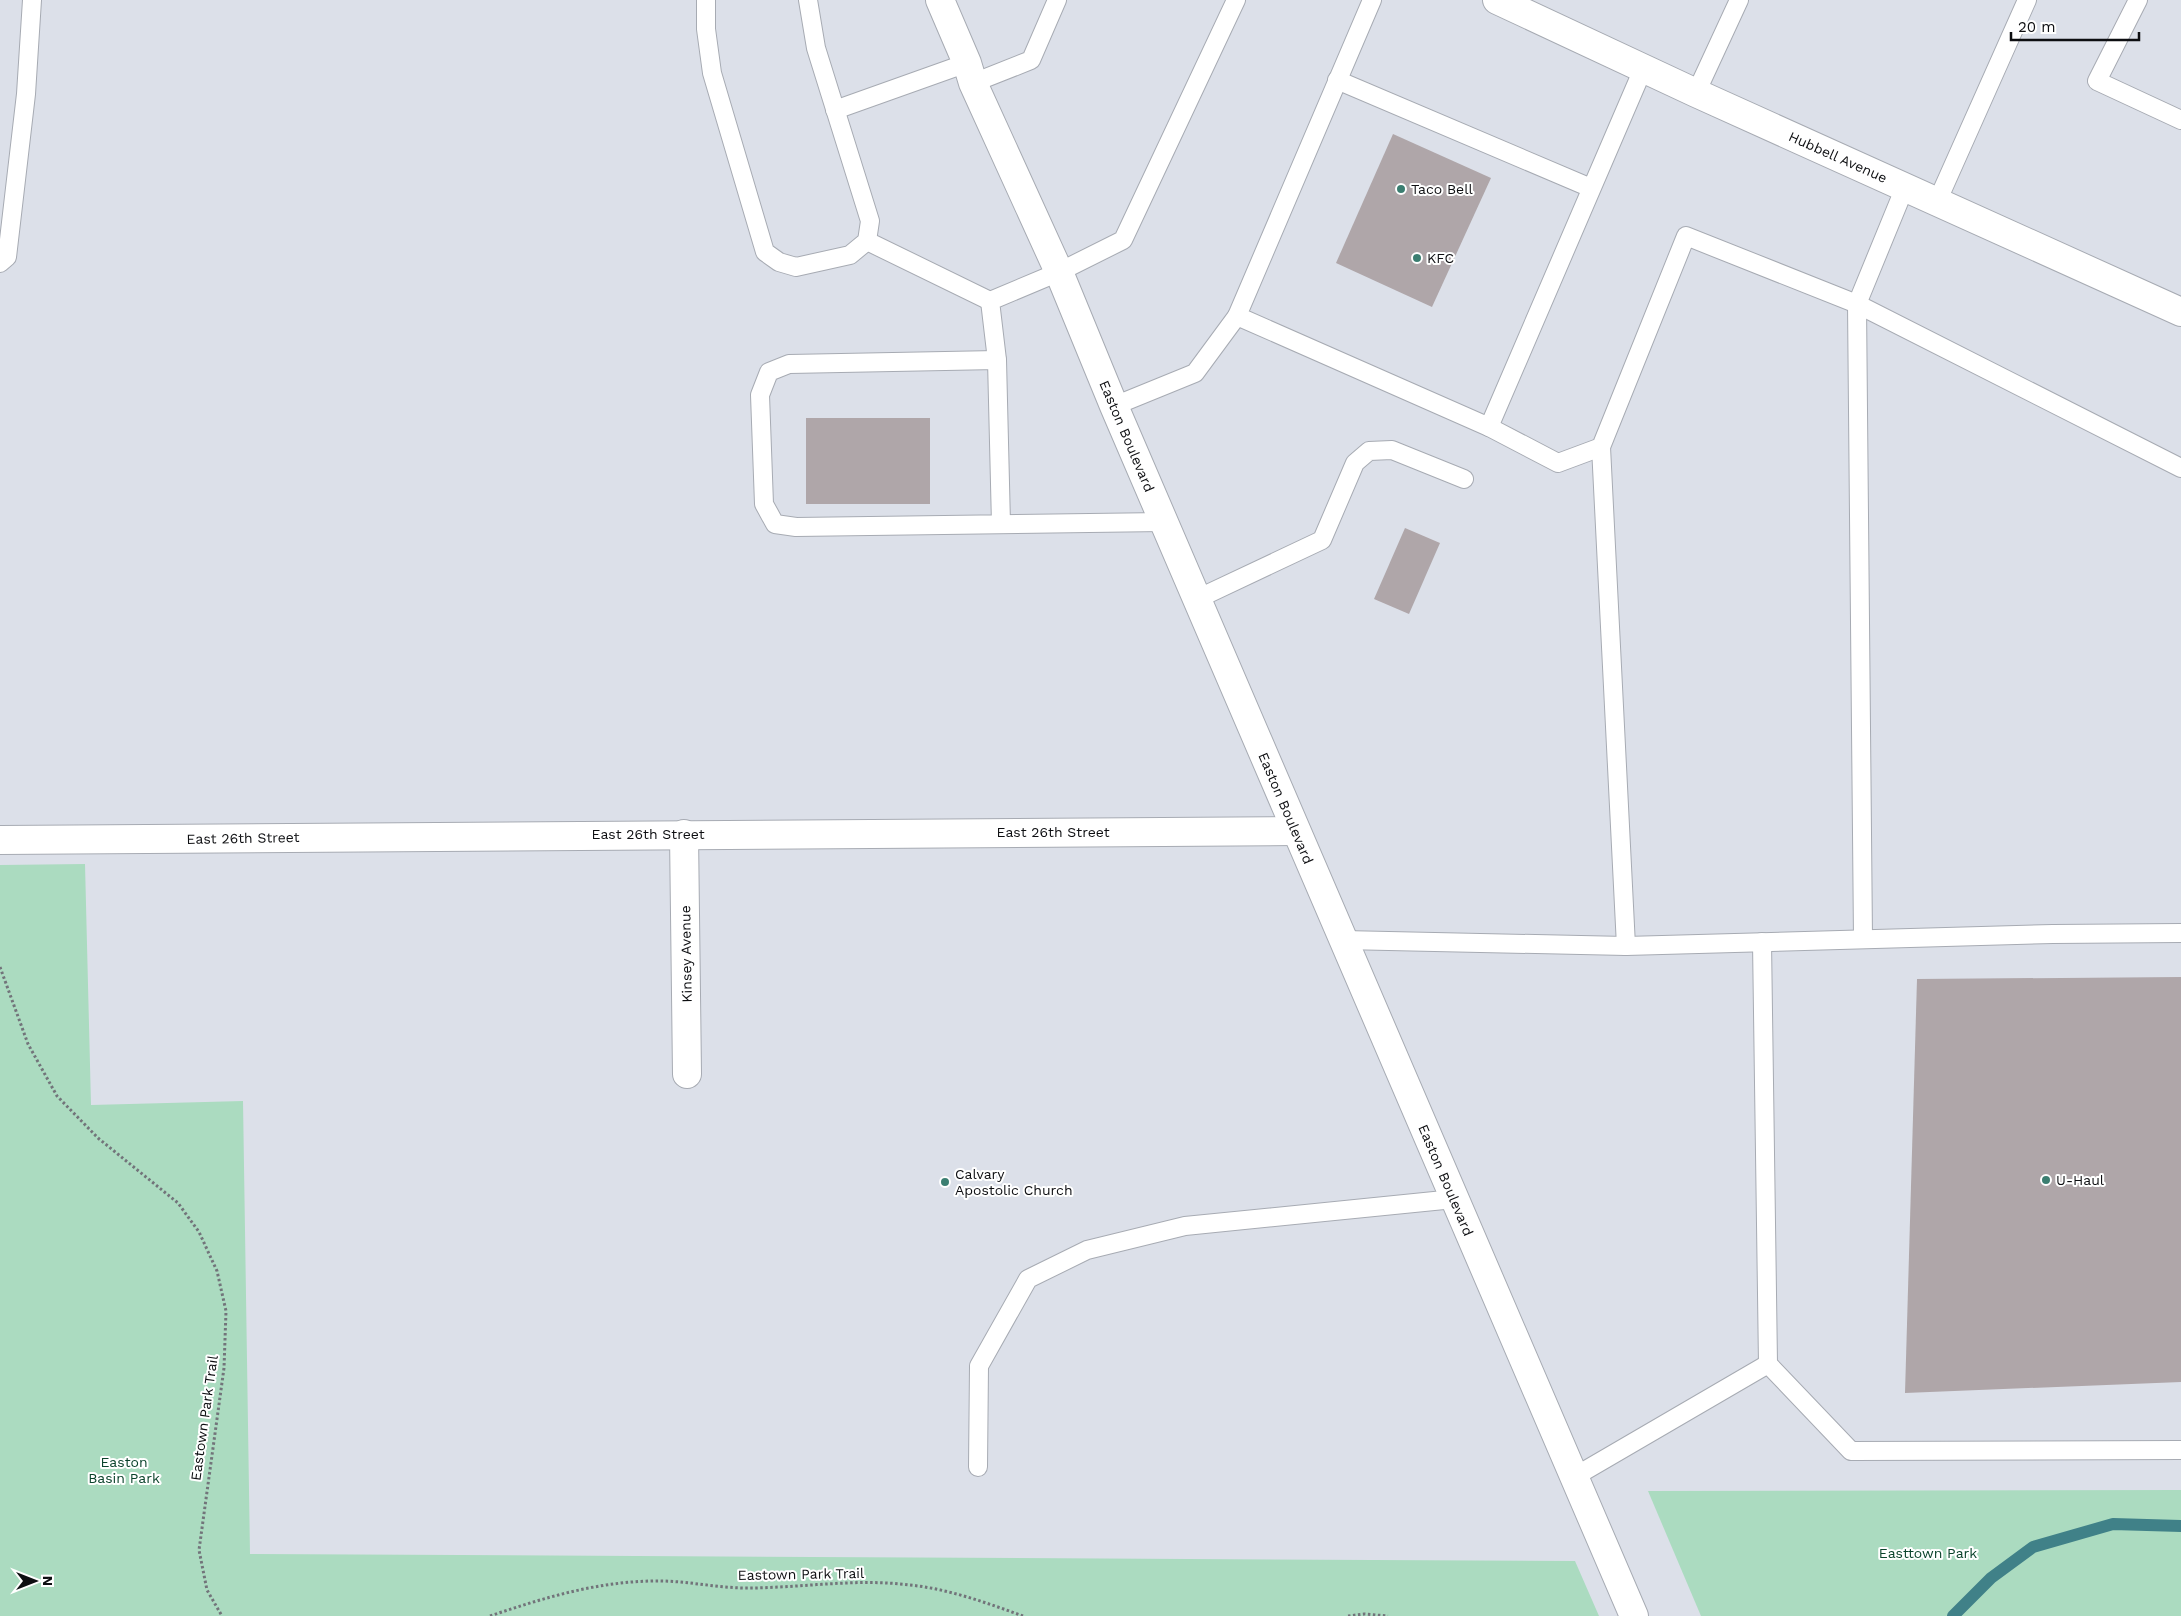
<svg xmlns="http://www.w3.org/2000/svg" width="2181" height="1616" viewBox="0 0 2181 1616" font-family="'Work Sans',sans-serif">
	<rect width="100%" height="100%" fill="#dce0e9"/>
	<g fill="#abdbc0">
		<path d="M85,864L91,1105L243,1101L250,1554L1575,1561L1599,1616H0V865Z"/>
		<path d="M2181,1490V1616H1701L1648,1491Z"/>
	</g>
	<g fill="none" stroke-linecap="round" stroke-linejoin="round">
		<path stroke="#408188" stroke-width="12" d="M1953,1616L1991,1578L2033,1547L2113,1524L2181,1526"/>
	</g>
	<g fill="#afa6a9">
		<path d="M1393,134L1491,178L1432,307L1336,263Z"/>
		<rect x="806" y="418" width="124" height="86"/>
		<path d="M1405,528L1440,543L1409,614L1374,599Z"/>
		<path d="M2181,977V1382L1905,1393L1917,979Z"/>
	</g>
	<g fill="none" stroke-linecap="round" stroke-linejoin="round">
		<g stroke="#a7abb3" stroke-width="20">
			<g id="lane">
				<path d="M706,0V29L712,73L765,252L779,262L796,267L850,255L867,241L870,221L816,48L808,0"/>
				<path d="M1372,0L1237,316L1489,427L1643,69"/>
				<path d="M2138,0L2097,81L2181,120"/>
				<path d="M1337,80L1591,188"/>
				<path d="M973,83L1031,60L1057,0"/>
				<path d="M1696,93L1739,0"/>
				<path d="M835,110L967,63"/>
				<path d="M1937,202L2027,0"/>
				<path d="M867,241L990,301"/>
				<path d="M0,263L7,257L26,94L32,0"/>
				<path d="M997,360L990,301L1059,272L1123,240L1236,0"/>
				<path d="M1114,406L1195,373L1237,316"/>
				<path d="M1489,427L1558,463L1601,447L1686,236L1857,304L2181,468"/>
				<path d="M1601,447L1626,946"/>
				<path d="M1001,524L997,360L789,364L769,372L760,395L764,504L775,524L796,527L1163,522"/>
				<path d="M1197,599L1322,540L1355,463L1369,451L1392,450L1464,479"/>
				<path d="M1863,939L1857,304L1905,187"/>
				<path d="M1343,940L1626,946L2053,934L2181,933"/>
				<path d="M1762,942L1768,1364L1851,1451L2181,1450"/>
				<path d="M978,1467L979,1366L1028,1279L1087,1250L1185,1226L1454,1199"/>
				<path d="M1574,1477L1768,1364"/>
			</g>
		</g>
		<g stroke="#a7abb3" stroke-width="30">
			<g id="street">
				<path d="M684,834L687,1074"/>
				<path d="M0,840L1296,831"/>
			</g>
		</g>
		<g stroke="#a7abb3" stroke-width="30">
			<g id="secondary">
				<path d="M940,0L967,63L973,83L1059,272L1114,406L1634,1616"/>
				<path d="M1497,0L1696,93L2181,312"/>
			</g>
		</g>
		<g stroke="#72747a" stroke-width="3" stroke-dasharray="2.5 2.5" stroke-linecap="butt">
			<path d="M0,967L28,1044L57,1096L98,1138L178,1203L199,1232L217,1271L226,1311L224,1368L199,1550L207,1590L222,1616"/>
			<path d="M490,1616C543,1598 596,1582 652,1581C684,1580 715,1588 747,1588C801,1588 856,1578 910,1585C949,1589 987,1603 1023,1616"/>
			<path d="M1348,1616L1364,1614L1388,1616"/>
		</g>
		<use href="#lane" stroke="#fff" stroke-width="18"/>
		<use href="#street" stroke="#fff" stroke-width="28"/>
		<use href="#secondary" stroke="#fff" stroke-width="28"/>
	</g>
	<g fill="#3b7e71" stroke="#fff" stroke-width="2">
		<circle cx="1401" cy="189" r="5"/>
		<circle cx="1417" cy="258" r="5"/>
		<circle cx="2046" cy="1180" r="5"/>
		<circle cx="945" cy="1182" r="5"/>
	</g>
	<g text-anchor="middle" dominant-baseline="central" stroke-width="4" stroke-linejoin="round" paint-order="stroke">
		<g font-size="14" fill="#0d0e11" stroke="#fff">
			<text transform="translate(1838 157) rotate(24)">Hubbell Avenue</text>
			<text transform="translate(1127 436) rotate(67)">Easton Boulevard</text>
			<text transform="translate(1286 808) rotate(67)">Easton Boulevard</text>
			<text x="1053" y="832">East 26th Street</text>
			<text x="648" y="834">East 26th Street</text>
			<text transform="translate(243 838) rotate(-1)">East 26th Street</text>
			<text transform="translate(686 954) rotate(-91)">Kinsey Avenue</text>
			<text transform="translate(1446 1180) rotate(67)">Easton Boulevard</text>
			<text transform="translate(204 1418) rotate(-82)">Eastown Park Trail</text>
			<text transform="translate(801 1574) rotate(-1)">Eastown Park Trail</text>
		</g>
		<g font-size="14" fill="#0d0e11" stroke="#fff" text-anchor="start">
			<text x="1411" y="189">Taco Bell</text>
			<text x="1427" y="258">KFC</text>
			<text x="955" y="1174">Calvary<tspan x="955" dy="16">Apostolic Church</tspan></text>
			<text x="2056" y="1180">U-Haul</text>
		</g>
		<g font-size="14" fill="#0a432b" stroke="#fff">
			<text x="124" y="1462">Easton<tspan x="124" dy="16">Basin Park</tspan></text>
			<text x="1928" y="1553">Easttown Park</text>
		</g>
	</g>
	<g transform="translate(35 1581) rotate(90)" stroke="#ffffff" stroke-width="4" paint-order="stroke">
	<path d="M0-4L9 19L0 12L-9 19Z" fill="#0d0e11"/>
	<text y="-8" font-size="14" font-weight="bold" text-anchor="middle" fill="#0d0e11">N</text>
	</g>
	<path d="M2011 32v8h128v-8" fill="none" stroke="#0d0e11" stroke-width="2.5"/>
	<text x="2018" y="32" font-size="15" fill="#0d0e11" stroke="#ffffff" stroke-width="4" paint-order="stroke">20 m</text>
</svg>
